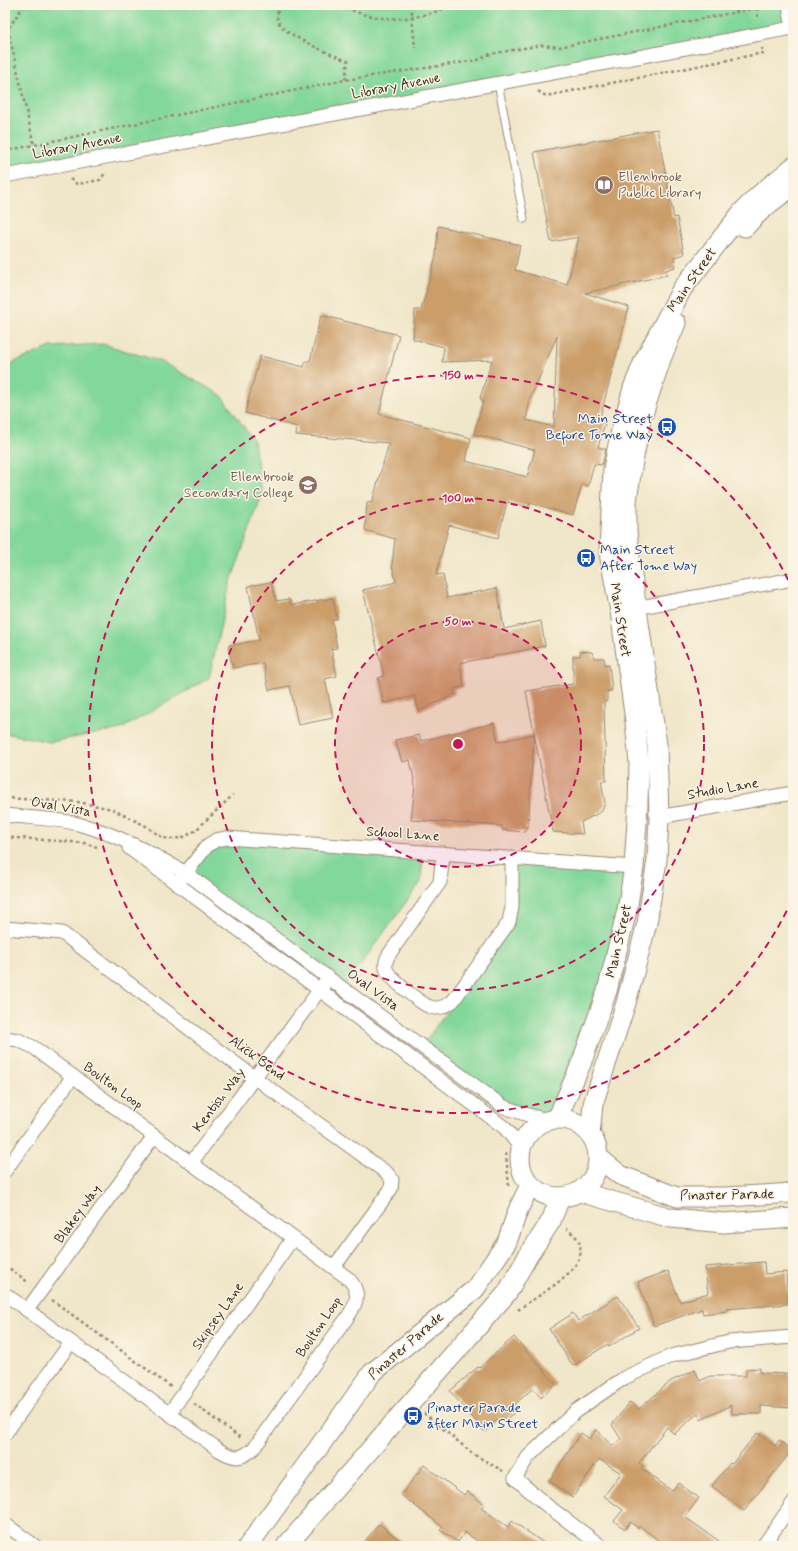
<svg xmlns="http://www.w3.org/2000/svg" width="798" height="1551" viewBox="0 0 798 1551" font-family="Mynerve,sans-serif">
	<rect width="100%" height="100%" fill="#fcf5e5"/>
	<filter id="ink" filterUnits="userSpaceOnUse"><feTurbulence type="fractalNoise" baseFrequency=".025" numOctaves="2"/><feDisplacementMap in="SourceGraphic" scale="8" xChannelSelector="R" yChannelSelector="G"/><feConvolveMatrix kernelMatrix="1 2 1 2 8 2 1 2 1" color-interpolation-filters="sRGB"/></filter>
	<filter id="wash" filterUnits="userSpaceOnUse"><feTurbulence type="fractalNoise" baseFrequency=".012" numOctaves="4" result="noise"/><feDisplacementMap in="SourceGraphic" scale="16" xChannelSelector="R" yChannelSelector="G"/><feGaussianBlur stdDeviation="0.9" result="paint"/><feColorMatrix in="noise" values="0 0 0 0 0 0 0 0 0 0 0 0 0 0 0 0 0 1.4 0 .05"/><feComposite in="paint" operator="in"/></filter>
	<g filter="url(#wash)">
		<rect width="100%" height="100%" fill="#f0e6c9"/>
		<g fill="#82d79a" stroke="#5e805c">
			<path d="M5,5H789L792,28L5,176Z"/>
			<path d="M103,344L162,362L221,395L254,441L262,495L230,584L209,678L121,729L50,742L5,733V366L51,347Z"/>
			<path d="M216,840L423,851L421,882L343,988L186,873Z"/>
			<path d="M512,858L634,867L627,910L557,1119L528,1115L422,1046L504,931Z"/>
		</g>
		<g id="blocks">
			<g fill="#cb9d69" fill-rule="evenodd">
				<path d="M657,129L674,218L677,217L684,254L674,257L675,267L666,270L667,275L585,293L629,307L599,421L605,423L598,447L606,449L602,465L594,464L588,486L582,484L573,515L530,503L529,507L507,502L498,538L449,525L436,575L443,574L447,598L497,588L504,629L541,621L545,646L460,663L464,687L454,689L455,694L419,711L415,696L384,703L378,678L384,676L363,590L396,582L392,565L395,539L365,530L367,502L372,503L389,443L296,435L297,427L245,413L260,356L304,367L306,361H310L321,315L399,335L379,414L471,438L466,461L527,477L535,450L474,434L483,401L480,398L492,360L442,362L444,347L413,339L415,310H421L436,256L438,226L520,245L515,270L567,285L579,237L551,242L534,152ZM557,336L554,427L526,420L530,399Z"/>
				<path d="M271,582L276,601L289,599L291,605L333,598L337,619L332,620L337,648L331,649L337,676L325,679L333,718L298,725L290,686L269,690L263,663L233,668L228,646L259,640L248,586Z"/>
				<path d="M581,651L592,652L594,658H604L605,665L609,664L612,691H607V701L604,702L606,781H601L605,803L602,811L597,814L581,822L583,834L553,832L526,691L573,684V656H580Z"/>
				<path d="M494,723L498,742L534,734L528,826L526,827V832L502,830V826L411,820L415,785L410,760L402,762L395,740L419,735L421,741Z"/>
				<path d="M764,1262L765,1274L786,1272L788,1304L726,1309L727,1311L703,1314L702,1309L654,1326L638,1282L668,1271L680,1302L708,1293L705,1267Z"/>
				<path d="M618,1296L639,1328L609,1347L608,1344L573,1366L549,1329L573,1313L578,1321Z"/>
				<path d="M514,1337L556,1384L541,1398L533,1388L512,1407L516,1411L505,1420L502,1416L484,1431L450,1391L478,1367L479,1368Z"/>
				<path d="M760,1368V1373L793,1374V1408L761,1406V1414H732L731,1405L701,1420L698,1413L674,1434L667,1427L639,1463L643,1466L641,1468L672,1491L678,1483L699,1498L685,1517L726,1546H666L640,1526L638,1528L630,1522L625,1529L614,1521L623,1510L604,1496L621,1473L599,1459L573,1497L549,1481L581,1433L590,1439L596,1429L612,1446L621,1439L612,1425L630,1402L639,1409L671,1381L695,1370L700,1381L710,1376H746V1369Z"/>
				<path d="M757,1433L775,1446L779,1440L792,1450L744,1511L712,1486L730,1463L732,1464Z"/>
				<path d="M424,1465L464,1495L467,1491L484,1504L481,1508L508,1527L512,1521L548,1546H484L465,1532L458,1542L440,1530L443,1527L401,1495Z"/>
				<path d="M379,1524L408,1546H361Z"/>
			</g>
		</g>
	</g>
	<g filter="url(#ink)">
		<use href="#blocks" fill-opacity="0" stroke="#968874" stroke-width="1"/>
		<g fill="none" stroke-linecap="round" stroke-linejoin="round">
			<g stroke="#968874" stroke-width="9">
				<path id="lane" d="M498,83L524,219"/>
			</g>
			<g stroke="#968874" stroke-width="15">
				<g id="street">
					<path d="M789,5L793,30"/>
					<path d="M5,176L792,28"/>
					<path d="M630,609L793,579"/>
					<path d="M5,815C28,818 56,818 78,824C117,834 151,853 186,873L504,1107L528,1115L548,1120"/>
					<path d="M659,817L793,793"/>
					<path d="M129,848L505,1128L521,1148"/>
					<path d="M443,853L440,882L390,953C387,957 385,962 386,968C387,977 420,1003 430,1007C439,1010 446,1006 453,1001L509,922L512,907V858"/>
					<path d="M181,879L207,846L216,840L227,838L634,867"/>
					<path d="M5,928L62,933L255,1078L387,1173L392,1180L391,1189L334,1267"/>
					<path d="M5,1038L18,1040L33,1047L349,1279C360,1292 358,1301 349,1315L254,1448C241,1460 234,1459 219,1450L5,1294"/>
					<path d="M191,1163L324,984"/>
					<path d="M5,1171L73,1076"/>
					<path d="M27,1310L154,1136"/>
					<path d="M169,1414L293,1238"/>
					<path d="M5,1434L71,1342"/>
					<path d="M5,1524L35,1546"/>
					<path d="M601,1546L545,1504L515,1478L528,1457L576,1411L624,1378L671,1356L729,1342L793,1337"/>
					<path d="M763,1546L793,1503"/>
				</g>
			</g>
			<g stroke="#968874" stroke-width="21">
				<g id="secondary">
					<path d="M745,227C759,211 775,198 793,187"/>
					<circle cx="559" cy="1158" r="39"/>
					<path d="M557,1119L581,1064L607,991L627,910L634,867L638,806L639,763L635,721L620,611L609,553L613,469L620,435L633,388L644,361L682,289L742,212L759,195L793,167"/>
					<path d="M590,1134L593,1104L626,1003L647,923L657,860L659,817L657,745L631,569L627,531V501L632,467L641,420L661,359L676,323"/>
					<path d="M599,1158L620,1175L677,1197H726L793,1193"/>
					<path d="M580,1192L671,1218L724,1223L793,1218"/>
					<path d="M248,1546L372,1373L475,1289L507,1242L518,1210L530,1185"/>
					<path d="M286,1546L507,1293L528,1256L551,1221L560,1198"/>
				</g>
			</g>
			<g stroke="#968874" stroke-width="2.5" stroke-dasharray="3 3" stroke-linecap="butt">
				<path d="M280,5C278,11 275,17 279,23C285,35 334,56 348,61L345,80"/>
				<path d="M341,5C376,24 416,22 452,5"/>
				<path d="M411,5L415,48"/>
				<path d="M757,8L758,19"/>
				<path d="M5,26L8,29L24,5"/>
				<path d="M8,29L34,145L345,80L478,60L490,54L542,45L559,47L757,8L759,5"/>
				<path d="M538,91L546,96L763,53L762,48"/>
				<path d="M5,151L34,145"/>
				<path d="M70,179L77,184L100,180L106,172"/>
				<path d="M5,798L78,802L112,809L146,826L163,838L174,839L184,837L195,831L233,795"/>
				<path d="M5,837L84,843L97,847"/>
				<path d="M506,1153L509,1188"/>
				<path d="M5,1265L29,1283"/>
				<path d="M52,1300L171,1387"/>
				<path d="M518,1310C536,1295 598,1267 576,1237C574,1234 569,1231 566,1229"/>
				<path d="M194,1404L242,1439"/>
				<path d="M424,1413L473,1454L503,1471"/>
			</g>
			<use href="#lane" stroke="#fff" stroke-width="7"/>
			<use href="#street" stroke="#fff" stroke-width="13"/>
			<use href="#secondary" stroke="#fff" stroke-width="19"/>
		</g>
	</g>
	<circle cx="458" cy="744" r="123" fill="#c2185b" fill-opacity=".12"/>
	<g fill="none" stroke="#c2185b" stroke-width="2" stroke-dasharray="7 5">
		<circle cx="458" cy="744" r="123"/>
		<circle cx="458" cy="744" r="246"/>
		<path d="M792 900A369 369 0 1 1 792 588"/>
	</g>
	<defs>
		<g id="library-disc" transform="scale(1)"><circle r="9.5" fill="#8d6e63" stroke="#fcf5e5"/><path d="M-6-4Q-3-5.5-.7-3.5V5Q-3 3-6 4ZM6-4Q3-5.5 .7-3.5V5Q3 3 6 4Z" fill="#fff"/></g>
		<g id="bus-disc" transform="scale(1)"><circle r="9.5" fill="#1a4fb4" stroke="#fcf5e5"/><path d="M-5-6H5V4H4V6H2V4H-2V6H-4V4H-5ZM-3.5-4V0h7V-4ZM-3.5 1.2v1.5H-2V1.2ZM2 1.2v1.5H3.5V1.2Z" fill="#fff"/></g>
		<g id="school-disc" transform="scale(1)"><circle r="9.5" fill="#8d6e63" stroke="#fcf5e5"/><path d="M0-5L7-2L0 1L-7-2ZM-4 1L0 2.5L4 1V4Q0 6-4 4Z" fill="#fff"/></g>
	</defs>
	<g fill-rule="evenodd">
		<use href="#library-disc" x="604" y="185"/>
		<use href="#bus-disc" x="667" y="427"/>
		<use href="#school-disc" x="308" y="485"/>
		<use href="#bus-disc" x="586" y="558"/>
		<use href="#bus-disc" x="413" y="1416"/>
	</g>
	<g text-anchor="middle" dominant-baseline="central" stroke-width="3" stroke-linejoin="round" paint-order="stroke">
		<g font-size="14" fill="#3b2a1e" stroke="#fcf5e5">
			<text transform="translate(396 86) rotate(-11)">Library Avenue</text>
			<text transform="translate(77 146) rotate(-11)">Library Avenue</text>
			<text transform="translate(692 280) rotate(-55)">Main Street</text>
			<text transform="translate(620 620) rotate(81)">Main Street</text>
			<text transform="translate(723 789) rotate(-10)">Studio Lane</text>
			<text transform="translate(61 807) rotate(10)">Oval Vista</text>
			<text transform="translate(403 834) rotate(4)">School Lane</text>
			<text transform="translate(619 941) rotate(-77)">Main Street</text>
			<text transform="translate(373 990) rotate(36)">Oval Vista</text>
			<text transform="translate(257 1058) rotate(36)">Alick Bend</text>
			<text transform="translate(113 1086) rotate(36)">Boulton Loop</text>
			<text transform="translate(219 1100) rotate(-53)">Kentish Way</text>
			<text transform="translate(727 1195) rotate(-1)">Pinaster Parade</text>
			<text transform="translate(78 1214) rotate(-54)">Blakey Way</text>
			<text transform="translate(218 1316) rotate(-55)">Skipsey Lane</text>
			<text transform="translate(319 1327) rotate(-56)">Boulton Loop</text>
			<text transform="translate(406 1346) rotate(-41)">Pinaster Parade</text>
		</g>
		<g font-size="14" fill="#785e54" stroke="#fcf5e5" text-anchor="start">
			<text x="618" y="177">Ellenbrook<tspan x="618" dy="16">Public Library</tspan></text>
			<text x="294" y="477" text-anchor="end">Ellenbrook<tspan x="294" dy="16">Secondary College</tspan></text>
		</g>
		<g font-size="14" fill="#164399" stroke="#fcf5e5" text-anchor="start">
			<text x="653" y="419" text-anchor="end">Main Street<tspan x="653" dy="16">Before Tome Way</tspan></text>
			<text x="600" y="550">Main Street<tspan x="600" dy="16">After Tome Way</tspan></text>
			<text x="427" y="1408">Pinaster Parade<tspan x="427" dy="16">after Main Street</tspan></text>
		</g>
	</g>
	<circle cx="458" cy="744" r="6" fill="#c2185b" stroke="#fcf5e5" stroke-width="2"/>
	<g font-size="12" text-anchor="middle" font-weight="bold" fill="#c2185b" stroke="#fcf5e5" stroke-width="3" stroke-linejoin="round" paint-order="stroke">
		<text x="458" y="379">150 m</text>
		<text x="458" y="502">100 m</text>
		<text x="458" y="625">50 m</text>
	</g>
	<rect width="798" height="1551" fill="none" stroke="#fcf5e5" stroke-width="20"/>
</svg>
